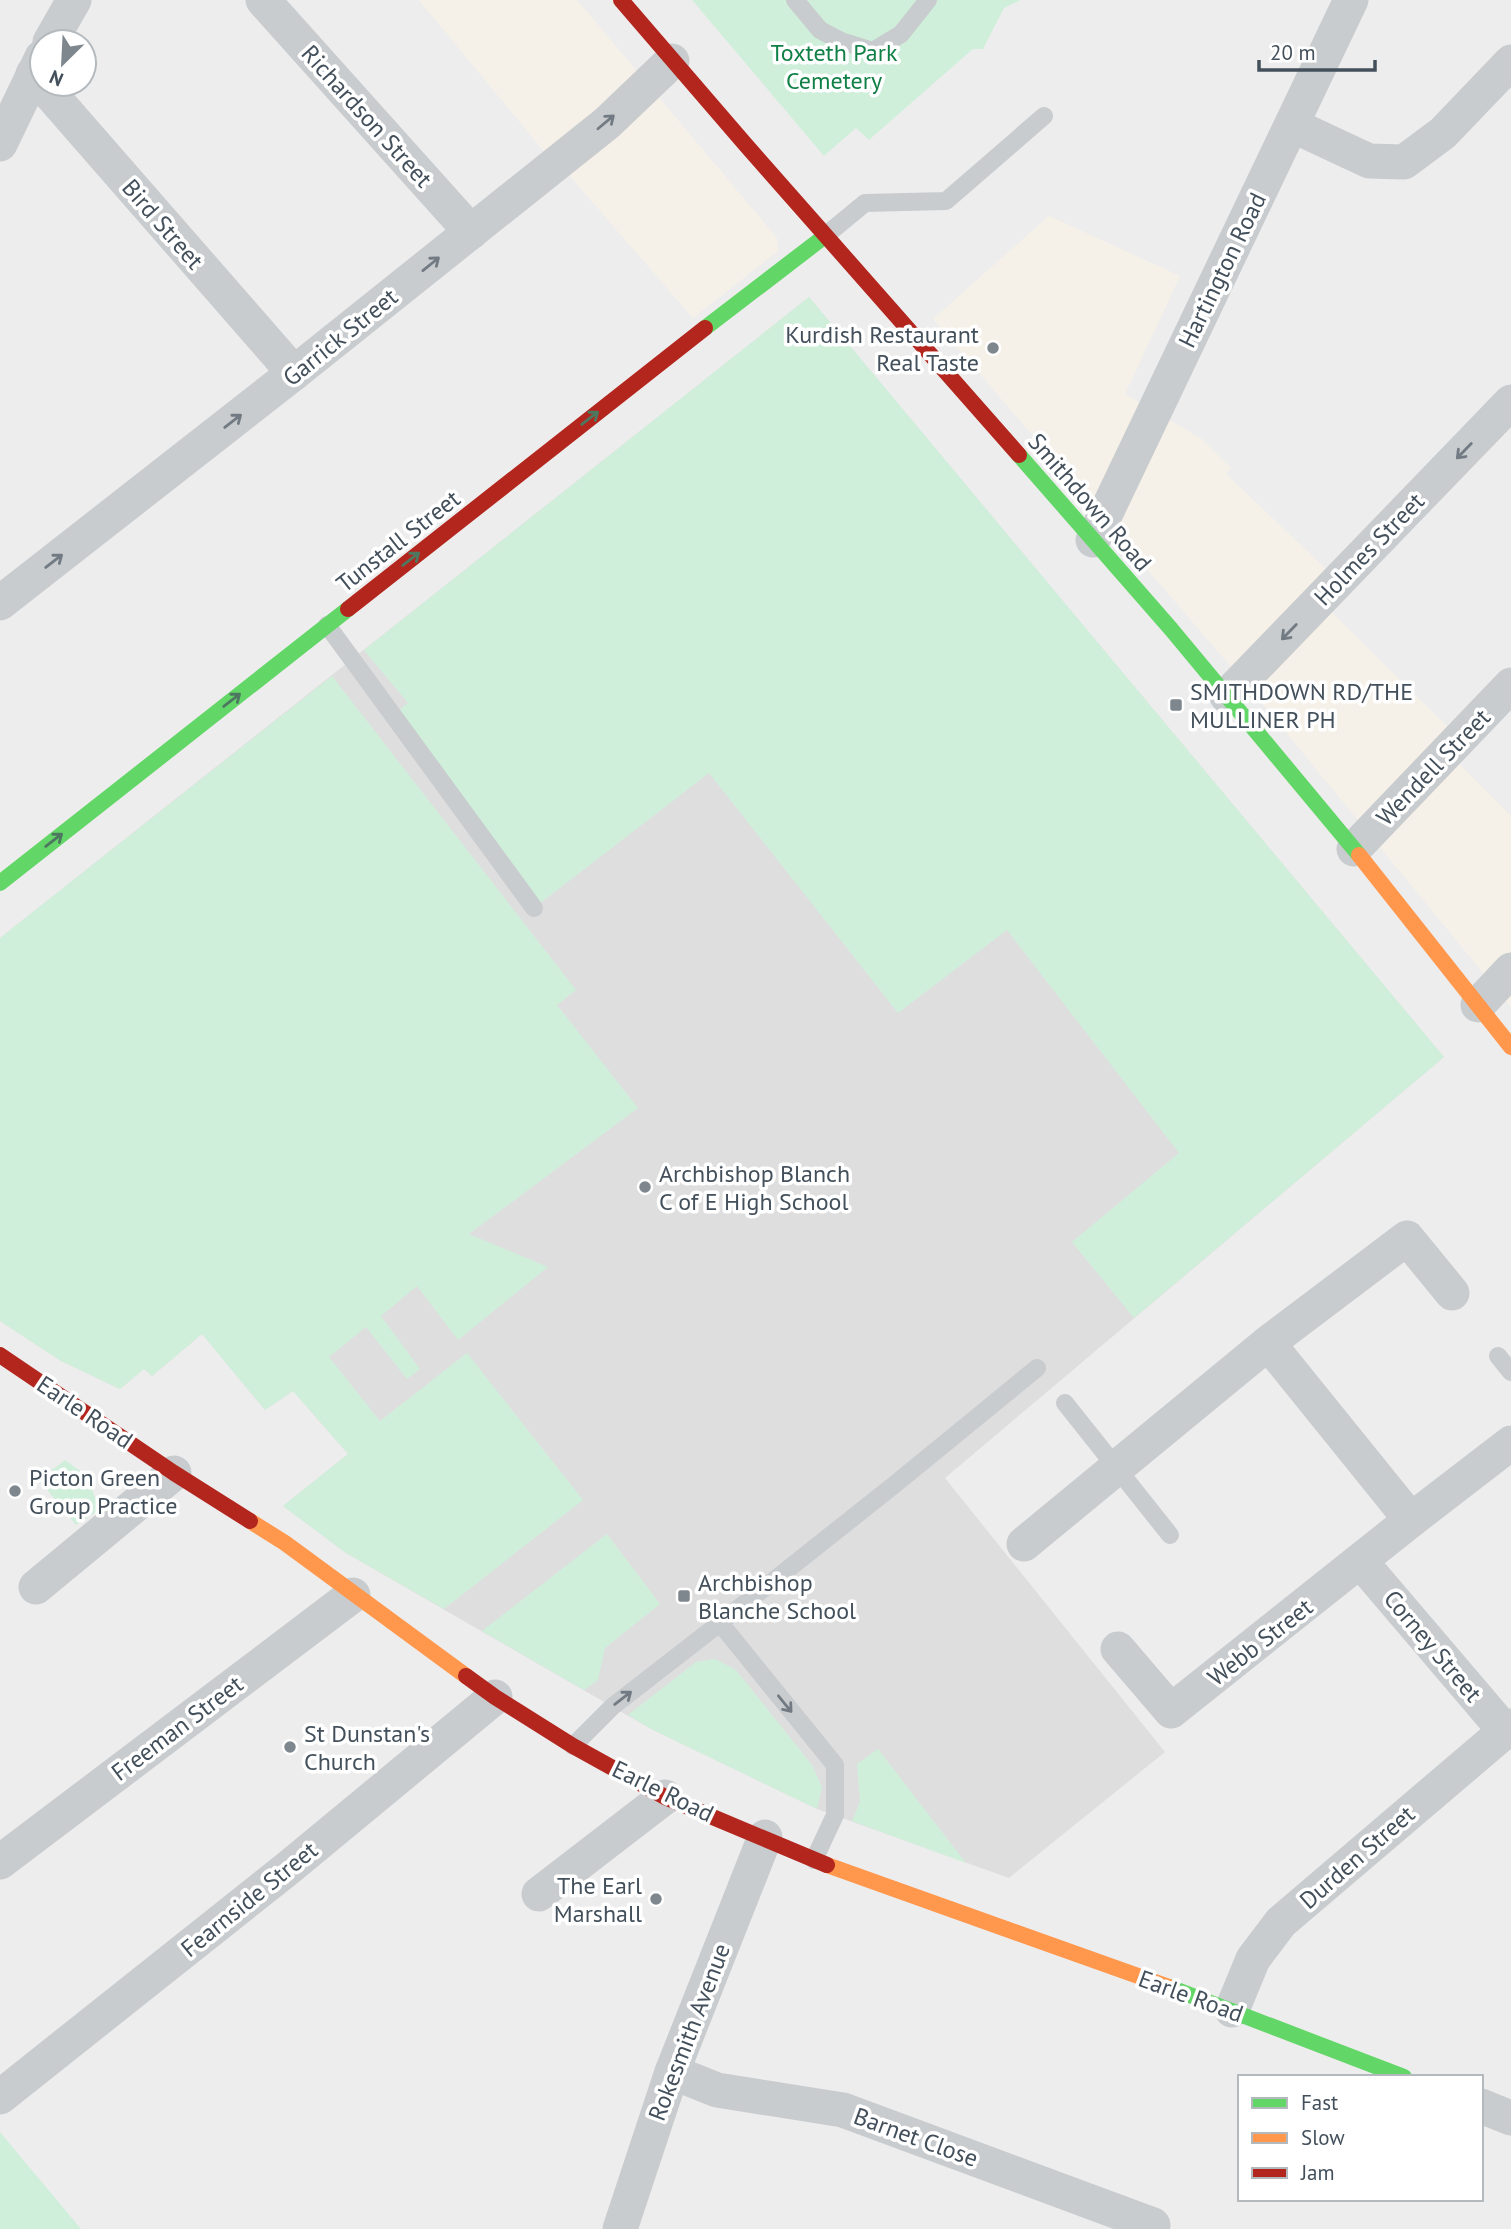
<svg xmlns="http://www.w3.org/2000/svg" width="1511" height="2229" viewBox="0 0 1511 2229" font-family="'PT Sans',sans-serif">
	<rect width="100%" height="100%" fill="#eeeded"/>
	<g fill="#f6f1e8">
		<path d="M419,0H577L777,238L778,251L693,318L569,175L547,155Z"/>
		<path d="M1049,216L1180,276L1125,394L1202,439L1231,468L1226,474L1325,568L1331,612L1449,728L1460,765L1511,816V1007L1262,703L933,319Z"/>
	</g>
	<path fill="#dfdedf" d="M809,297L1444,1057L945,1478L1165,1752L1009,1878L817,1809L651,1729L346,1553L283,1506L348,1454L293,1391L265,1410L202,1334L152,1376L144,1369L120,1389L61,1361L0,1321V938Z"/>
	<g fill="#cfefdb">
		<path d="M692,0H1021L1004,8L983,49H973L869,140L856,128L824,156Z"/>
		<path d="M809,297L1444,1057L1134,1318L1072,1242L1179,1153L1007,930L898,1013L709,773L534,908L393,715L408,703L364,650Z"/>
		<path d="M332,676L576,990L557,1005L638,1108L469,1234L548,1267L458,1340L417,1286L381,1316L420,1369L407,1379L366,1327L329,1357L380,1421L467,1353L583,1500L444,1609L346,1553L283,1506L348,1454L293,1391L265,1410L202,1334L152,1376L144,1369L120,1389L61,1361L0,1321V938Z"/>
		<path d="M65,1460L88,1477L99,1510L76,1525L39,1480Z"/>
		<path d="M607,1534L660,1604L605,1648L598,1680L584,1690L482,1631Z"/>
		<path d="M715,1659L736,1670L812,1765L822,1787L817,1809L651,1729L628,1715L696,1662Z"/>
		<path d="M878,1749L966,1863L852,1821L860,1802L857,1764Z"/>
		<path d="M0,2132L81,2229H0Z"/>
	</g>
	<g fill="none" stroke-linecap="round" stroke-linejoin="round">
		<g stroke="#c9ccce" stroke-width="18">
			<path d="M795,0L820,30L841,41L873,51L901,34L928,0"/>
			<path d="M825,236L865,203L946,201L1044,116"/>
			<path d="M327,625L534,908"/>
			<path d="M1498,1356L1511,1372"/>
			<path d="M1065,1403L1170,1535"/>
			<path d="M720,1623L894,1485L1037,1368"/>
			<path d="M573,1746L613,1706L720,1623L835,1765V1815L814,1860"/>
		</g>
		<g stroke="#c9ccce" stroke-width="35">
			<path d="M263,0L471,232"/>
			<path d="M50,42L74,0"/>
			<path d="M33,74L294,373"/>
			<path d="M1292,125L1369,161L1404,162L1443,133L1511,62"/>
			<path d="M0,144L42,57"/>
			<path d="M1093,540L1351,0"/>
			<path d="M0,603L294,373L607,123L672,61"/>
			<path d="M1227,696L1511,402"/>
			<path d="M1354,849L1511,685"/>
			<path d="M1478,1005L1511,970"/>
			<path d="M1268,1343L1411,1520"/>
			<path d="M1024,1544L1268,1343L1407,1238L1452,1293"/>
			<path d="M1361,1562L1505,1731"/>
			<path d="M36,1587L174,1473"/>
			<path d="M1118,1649L1171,1711L1411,1520L1511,1443"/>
			<path d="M0,1862L353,1595"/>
			<path d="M539,1894L665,1797"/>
			<path d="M1232,2010L1253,1959L1281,1922L1511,1726"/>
			<path d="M672,2072L717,2090L843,2110L1153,2225"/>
			<path d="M0,2097L287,1869L495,1697"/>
			<path d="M1481,2106L1511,2118"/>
			<path d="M620,2229L672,2072L765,1837"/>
		</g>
		<g stroke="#63d668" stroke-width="16">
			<path d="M705,328L825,236"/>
			<path d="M1019,455L1171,629L1359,855"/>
			<path d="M0,883L348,609"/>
			<path d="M1169,1987L1404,2077"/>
		</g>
		<g stroke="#ff974d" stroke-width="16">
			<path d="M1359,855L1511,1047"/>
			<path d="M250,1521L285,1543L466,1676"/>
			<path d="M827,1865L1169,1987"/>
		</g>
		<g stroke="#b3261e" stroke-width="16">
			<path d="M621,0L745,144L1019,455"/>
			<path d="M348,609L705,328"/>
			<path d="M0,1355L174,1473L250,1521"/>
			<path d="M466,1676L495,1697L573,1746L665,1797L827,1865"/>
		</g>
	</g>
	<defs><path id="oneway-shaft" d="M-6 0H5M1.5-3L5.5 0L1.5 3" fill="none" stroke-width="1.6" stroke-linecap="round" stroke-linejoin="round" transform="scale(1.75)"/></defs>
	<g stroke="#727b83">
		<use href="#oneway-shaft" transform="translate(606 122) rotate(-40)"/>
		<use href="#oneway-shaft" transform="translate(431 264) rotate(-39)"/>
		<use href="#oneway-shaft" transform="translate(233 421) rotate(-38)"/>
		<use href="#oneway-shaft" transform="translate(1464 451) rotate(134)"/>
		<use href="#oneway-shaft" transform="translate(54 561) rotate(-38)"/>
		<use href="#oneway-shaft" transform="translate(1289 632) rotate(134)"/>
		<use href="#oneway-shaft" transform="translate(623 1698) rotate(-38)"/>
		<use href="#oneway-shaft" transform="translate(785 1704) rotate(51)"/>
	</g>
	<g stroke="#4d785f">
		<use href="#oneway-shaft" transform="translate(590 418) rotate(-38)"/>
		<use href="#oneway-shaft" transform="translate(411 559) rotate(-38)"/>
		<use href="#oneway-shaft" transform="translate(232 700) rotate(-38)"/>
		<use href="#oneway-shaft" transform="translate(54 840) rotate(-38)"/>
	</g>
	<g fill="#7f878e" stroke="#fff" stroke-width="2.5">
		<circle cx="993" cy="348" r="7"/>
		<rect x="1169" y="698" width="14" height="14" rx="3.5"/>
		<circle cx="645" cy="1187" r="7"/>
		<circle cx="15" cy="1491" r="7"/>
		<rect x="677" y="1589" width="14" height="14" rx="3.5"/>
		<circle cx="290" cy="1747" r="7"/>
		<circle cx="656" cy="1899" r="7"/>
	</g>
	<g text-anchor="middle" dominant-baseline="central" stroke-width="7" stroke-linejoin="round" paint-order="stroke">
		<g font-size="24" fill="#108047" stroke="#fff">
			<text x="834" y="52">Toxteth Park<tspan x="834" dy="28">Cemetery</tspan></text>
		</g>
		<g font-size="24" fill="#43505b" stroke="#fff">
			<text transform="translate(367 116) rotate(48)">Richardson Street</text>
			<text transform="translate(163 224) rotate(49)">Bird Street</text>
			<text transform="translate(1222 270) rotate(-64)">Hartington Road</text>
			<text transform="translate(340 337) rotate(-39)">Garrick Street</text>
			<text transform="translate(1090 502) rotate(49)">Smithdown Road</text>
			<text transform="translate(398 541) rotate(-38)">Tunstall Street</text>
			<text transform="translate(1369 549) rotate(-46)">Holmes Street</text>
			<text transform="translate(1433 767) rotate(-46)">Wendell Street</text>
			<text transform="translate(85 1412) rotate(34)">Earle Road</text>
			<text transform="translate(1260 1642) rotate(-38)">Webb Street</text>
			<text transform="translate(1433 1646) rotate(50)">Corney Street</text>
			<text transform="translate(177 1728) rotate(-37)">Freeman Street</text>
			<text transform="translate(663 1791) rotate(26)">Earle Road</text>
			<text transform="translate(1357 1857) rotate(-41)">Durden Street</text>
			<text transform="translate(249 1899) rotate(-39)">Fearnside Street</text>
			<text transform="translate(1191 1996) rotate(20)">Earle Road</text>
			<text transform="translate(689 2032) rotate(-69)">Rokesmith Avenue</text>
			<text transform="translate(916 2137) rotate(20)">Barnet Close</text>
		</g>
		<g font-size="24" fill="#43505b" stroke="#fff" text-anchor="start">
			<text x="979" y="334" text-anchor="end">Kurdish Restaurant<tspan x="979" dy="28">Real Taste</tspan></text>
			<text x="1190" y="691">SMITHDOWN RD/THE<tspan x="1190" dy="28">MULLINER PH</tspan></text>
			<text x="659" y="1173">Archbishop Blanch<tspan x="659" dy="28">C of E High School</tspan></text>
			<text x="29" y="1477">Picton Green<tspan x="29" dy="28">Group Practice</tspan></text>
			<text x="698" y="1582">Archbishop<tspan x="698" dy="28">Blanche School</tspan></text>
			<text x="304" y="1733">St Dunstan's<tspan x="304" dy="28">Church</tspan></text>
			<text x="642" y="1885" text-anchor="end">The Earl<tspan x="642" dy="28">Marshall</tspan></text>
		</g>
	</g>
	<rect x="1238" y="2075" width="245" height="126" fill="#ffffff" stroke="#b4b9bd" stroke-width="2"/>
	<rect x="1252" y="2098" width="35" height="10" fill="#63d668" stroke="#b4b9bd" stroke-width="2"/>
	<text x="1301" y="2110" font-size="21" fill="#43505b">Fast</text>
	<rect x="1252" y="2133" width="35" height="10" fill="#ff974d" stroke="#b4b9bd" stroke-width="2"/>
	<text x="1301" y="2145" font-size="21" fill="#43505b">Slow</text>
	<rect x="1252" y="2168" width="35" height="10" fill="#b3261e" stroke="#b4b9bd" stroke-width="2"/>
	<text x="1301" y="2180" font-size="21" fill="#43505b">Jam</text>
	<g transform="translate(63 63) rotate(204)"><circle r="33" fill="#ffffff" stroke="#b4b9bd" stroke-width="2"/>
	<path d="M0-5L12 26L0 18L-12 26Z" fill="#7f878e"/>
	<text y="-10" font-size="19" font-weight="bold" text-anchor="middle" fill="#43505b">N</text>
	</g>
	<path d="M1259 60v10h116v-10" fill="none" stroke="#43505b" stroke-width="3.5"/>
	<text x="1270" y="60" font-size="21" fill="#43505b" stroke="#ffffff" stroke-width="5" paint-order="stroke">20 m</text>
</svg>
